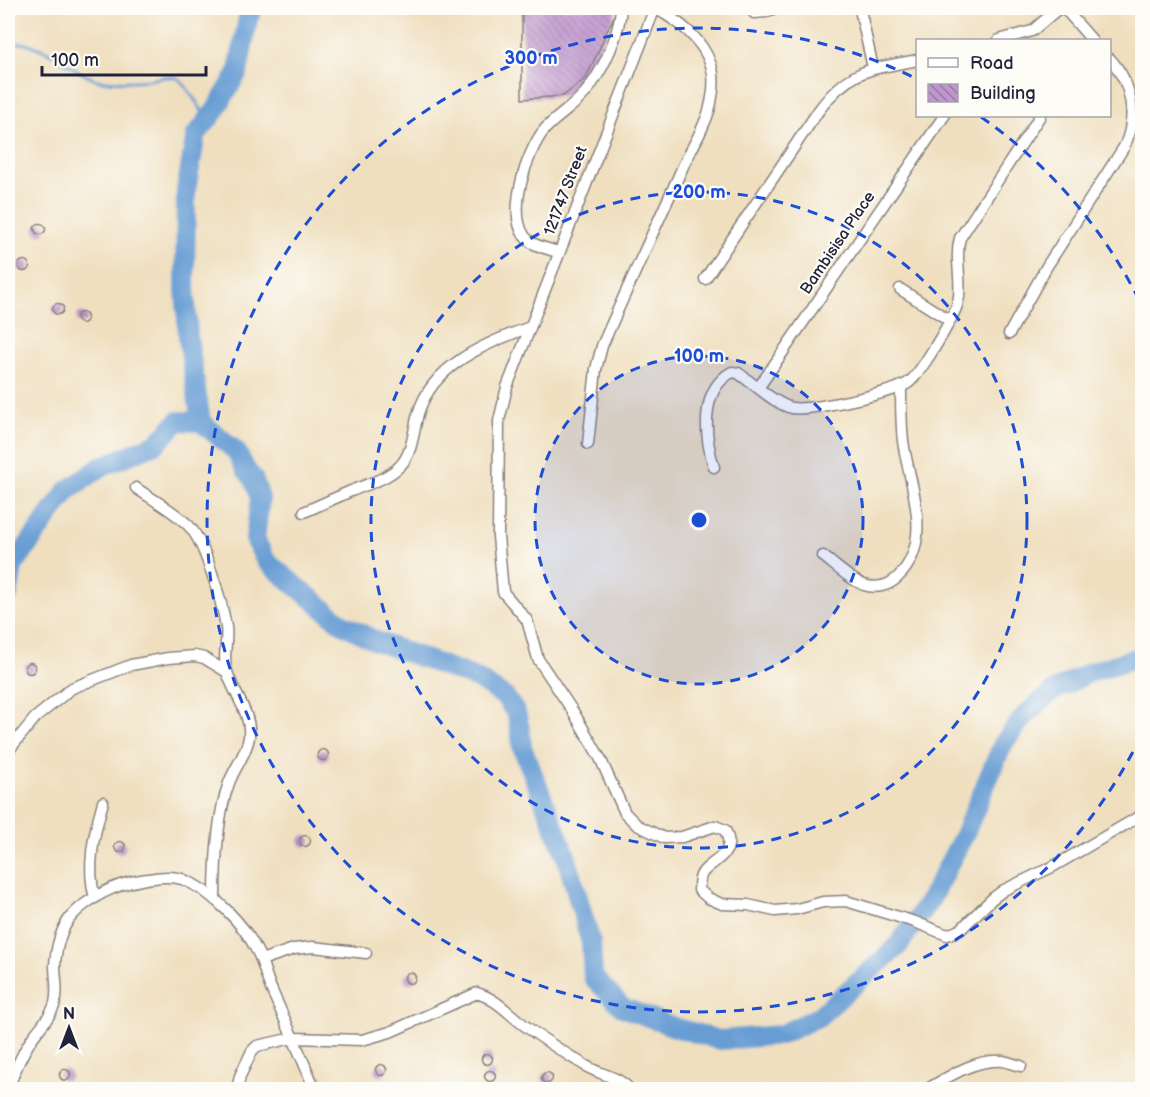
<svg xmlns="http://www.w3.org/2000/svg" width="1150" height="1097" viewBox="0 0 1150 1097" font-family="'Balsamiq Sans',sans-serif">
	<defs>
		<pattern id="building-back-hatch" width="6" height="6" patternUnits="userSpaceOnUse" patternTransform="scale(1.5)"><rect width="6" height="6" fill="#bf95ce"/><path d="M-1 5l2 2M0 0l6 6M5-1l2 2" fill="none" stroke="#9b79a8"/></pattern>
	</defs>
	<rect width="100%" height="100%" fill="#fdfcf7"/>
	<filter id="ink" filterUnits="userSpaceOnUse"><feTurbulence type="fractalNoise" baseFrequency=".0167" numOctaves="2"/><feDisplacementMap in="SourceGraphic" scale="12" xChannelSelector="R" yChannelSelector="G"/><feConvolveMatrix kernelMatrix="1 2 1 2 8 2 1 2 1" color-interpolation-filters="sRGB"/></filter>
	<filter id="wash" filterUnits="userSpaceOnUse"><feTurbulence type="fractalNoise" baseFrequency=".008" numOctaves="4" result="noise"/><feDisplacementMap in="SourceGraphic" scale="24" xChannelSelector="R" yChannelSelector="G"/><feGaussianBlur stdDeviation="1.35" result="paint"/><feColorMatrix in="noise" values="0 0 0 0 0 0 0 0 0 0 0 0 0 0 0 0 0 1.4 0 .05"/><feComposite in="paint" operator="in"/></filter>
	<g filter="url(#wash)">
		<rect width="100%" height="100%" fill="#efdfbf"/>
		<g fill="none" stroke-linecap="round" stroke-linejoin="round">
			<g stroke="#679dd4" stroke-width="3">
				<path d="M19,43L31,45L55,55"/>
				<path d="M60,60C73,66 84,77 97,80C110,83 136,81 149,80C158,79 168,74 177,78C184,81 203,112 207,120"/>
			</g>
			<g stroke="#679dd4" stroke-width="20">
				<path d="M253,8L248,18L238,72L215,111L196,135L186,190L185,287L188,337L201,422L236,451L246,470L253,478L260,498L255,539L266,561L341,623L376,641L476,678L505,697L516,713L520,729L522,747L566,856L591,943L593,977L622,1007L674,1027L720,1040L780,1035L818,1017L898,946L930,900L964,835L1003,744L1025,715L1052,692L1088,673L1142,656"/>
				<path d="M8,595L13,566L67,491L101,467L157,443L178,421L201,422"/>
			</g>
		</g>
		<g id="blocks">
			<g fill="url(#building-back-hatch)">
				<path d="M522,8H615V14L586,78L563,96L522,99Z"/>
				<circle cx="40" cy="229" r="5.5"/>
				<circle cx="24" cy="266" r="5.5"/>
				<circle cx="58" cy="309" r="5.5"/>
				<circle cx="82" cy="318" r="5.5"/>
				<circle cx="30" cy="668" r="5.5"/>
				<circle cx="323" cy="755" r="5.5"/>
				<circle cx="305" cy="841" r="5.5"/>
				<circle cx="120" cy="847" r="5.5"/>
				<circle cx="410" cy="978" r="5.5"/>
				<circle cx="487" cy="1059" r="5.5"/>
				<circle cx="381" cy="1070" r="5.5"/>
				<circle cx="65" cy="1075" r="5.5"/>
				<circle cx="490" cy="1076" r="5.5"/>
				<circle cx="547" cy="1078" r="5.5"/>
			</g>
		</g>
	</g>
	<g filter="url(#ink)">
		<use href="#blocks" fill-opacity="0" stroke="#88807d" stroke-width="1.5"/>
		<g fill="none" stroke-linecap="round" stroke-linejoin="round">
			<g stroke="#88807d" stroke-width="13">
				<g id="minor">
					<path d="M655,8L507,387L499,421L498,536L503,592L527,620L538,659L574,713L600,758L625,813L637,825L664,838L682,837L715,826L725,830C737,854 715,858 703,872C699,877 699,884 699,890L708,898L722,904L748,905L775,911L797,909L823,902L846,901L915,922L947,935L960,930L993,898L1004,890L1054,866L1142,815"/>
					<path d="M1064,8L1092,40"/>
					<path d="M754,13L766,12L775,8"/>
					<path d="M861,14L873,68"/>
					<path d="M999,40L1032,31L1059,8"/>
					<path d="M558,252C549,249 536,247 528,240C504,218 527,150 545,129C559,114 577,105 589,88C605,66 619,35 621,8"/>
					<path d="M705,279L819,110C849,69 871,69 918,60"/>
					<path d="M900,289L949,320"/>
					<path d="M1009,334L1047,266L1124,147C1138,118 1132,83 1110,59"/>
					<path d="M759,387L944,116"/>
					<path d="M588,444L596,369L602,346C627,288 654,231 680,173C689,152 702,133 709,111C713,96 716,80 711,65C702,38 678,21 655,8"/>
					<path d="M714,467C705,438 699,390 732,372L738,373C753,383 775,404 792,408C809,411 893,393 908,383C920,375 954,317 958,302C963,281 954,259 960,238L1040,116"/>
					<path d="M136,488C153,500 173,510 188,525C205,541 222,603 226,627C228,641 223,654 226,668C231,691 252,712 249,737C247,753 235,767 229,783C217,815 215,865 215,900"/>
					<path d="M304,512C320,505 335,498 351,491C368,484 387,479 400,466C413,452 413,432 418,414C432,365 486,343 530,327"/>
					<path d="M823,556C835,565 849,579 864,585C876,589 889,586 898,577C935,541 909,484 903,441C901,423 901,405 901,386"/>
					<path d="M8,751L35,718L72,688L131,665L168,658L195,656L204,658L227,672"/>
					<path d="M95,898C86,867 94,833 103,802"/>
					<path d="M261,960L294,949L313,947L366,953"/>
					<path d="M8,1090C14,1072 21,1055 31,1040C38,1029 49,1019 54,1006C59,993 55,979 55,965C56,950 60,931 70,918C87,898 116,884 141,880C154,878 169,875 182,879C211,890 244,924 257,951C264,964 266,979 273,993C287,1025 302,1057 315,1090"/>
					<path d="M237,1090L240,1076L252,1051L257,1046L293,1038L362,1040L390,1032L477,993C494,998 506,1011 520,1022C541,1038 563,1052 586,1066C600,1075 619,1076 630,1090"/>
					<path d="M926,1090C948,1077 976,1058 1003,1061C1009,1062 1015,1065 1021,1066"/>
				</g>
			</g>
			<use href="#minor" stroke="#fff" stroke-width="10"/>
		</g>
	</g>
	<circle cx="699" cy="520" r="164" fill="#1d4ed8" fill-opacity=".12"/>
	<g fill="none" stroke="#1d4ed8" stroke-width="3" stroke-dasharray="10 8">
		<circle cx="699" cy="520" r="164"/>
		<circle cx="699" cy="520" r="328"/>
		<path d="M1141 736A492 492 0 1 1 915 78M981 117A492 492 0 0 1 1141 304"/>
	</g>
	<g text-anchor="middle" dominant-baseline="central" stroke-width="4.5" stroke-linejoin="round" paint-order="stroke">
		<g font-size="16" fill="#22223b" stroke="#fdfcf7">
			<text transform="translate(566 191) rotate(-69)">121747 Street</text>
			<text transform="translate(838 243) rotate(-56)">Bambisisa Place</text>
		</g>
	</g>
	<circle cx="699" cy="520" r="9" fill="#1d4ed8" stroke="#fdfcf7" stroke-width="3"/>
	<g font-size="18" text-anchor="middle" font-weight="bold" fill="#1d4ed8" stroke="#fdfcf7" stroke-width="4.5" stroke-linejoin="round" paint-order="stroke">
		<text x="531" y="64">300 m</text>
		<text x="699" y="198">200 m</text>
		<text x="699" y="362">100 m</text>
	</g>
	<rect width="1150" height="1097" fill="none" stroke="#fdfcf7" stroke-width="30"/>
	<rect x="916" y="39" width="195" height="78" fill="#fdfcf7" stroke="#a5a5ac" stroke-width="1.5"/>
	<rect x="928" y="58" width="30" height="9" fill="#ffffff" stroke="#a5a5ac" stroke-width="1.5"/>
	<text x="970" y="69" font-size="18" fill="#22223b">Road</text>
	<rect x="928" y="84" width="30" height="18" fill="url(#building-back-hatch)" stroke="#a5a5ac" stroke-width="1.5"/>
	<text x="970" y="99" font-size="18" fill="#22223b">Building</text>
	<g transform="translate(69 1028)" stroke="#fdfcf7" stroke-width="4.5" paint-order="stroke">
	<path d="M0-4.5L10 22L0 15L-10 22Z" fill="#22223b"/>
	<text y="-9" font-size="16" font-weight="bold" text-anchor="middle" fill="#22223b">N</text>
	</g>
	<path d="M42 66v9h164v-9" fill="none" stroke="#22223b" stroke-width="3"/>
	<text x="51" y="66" font-size="18" fill="#22223b" stroke="#fdfcf7" stroke-width="4.5" paint-order="stroke">100 m</text>
</svg>
